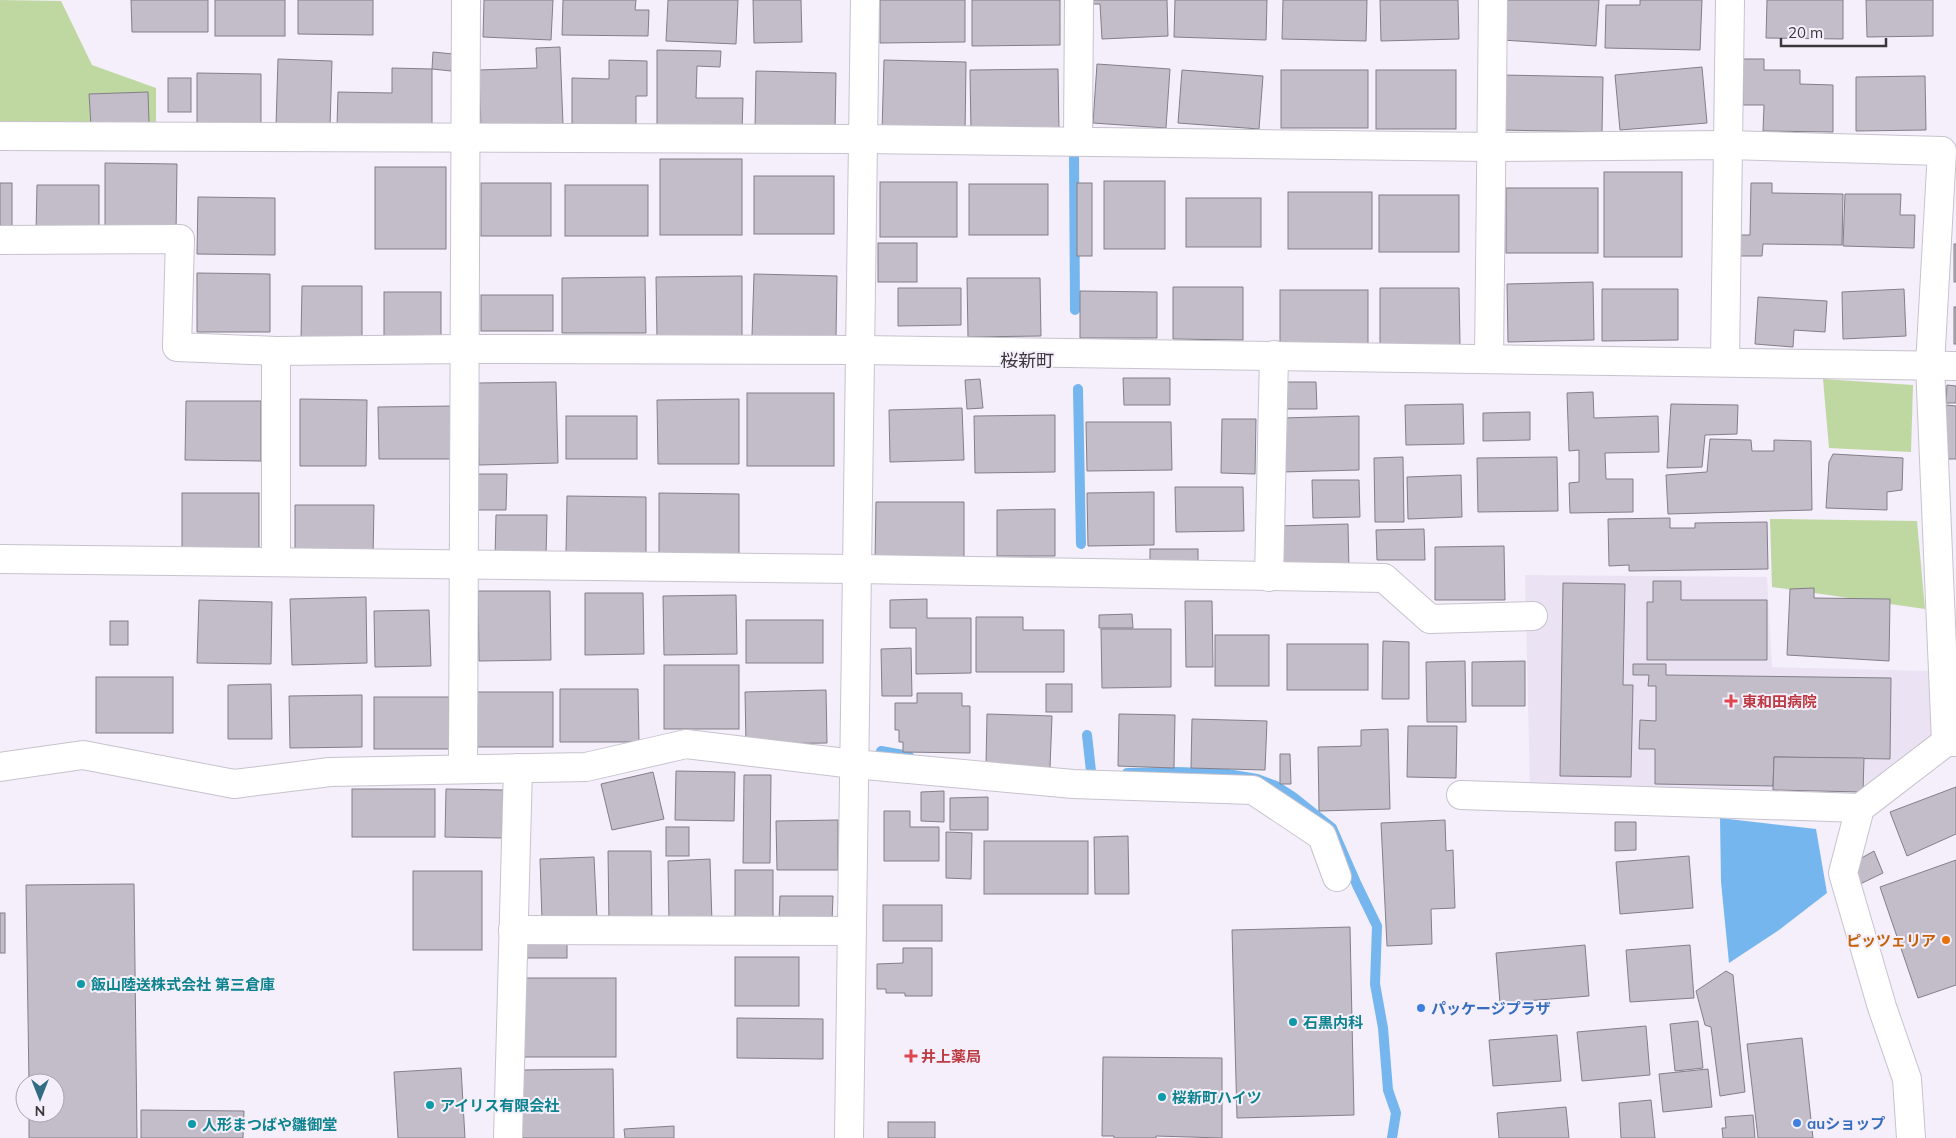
<svg xmlns="http://www.w3.org/2000/svg" width="1956" height="1138" viewBox="0 0 1956 1138" font-family="Mulish,'Noto Sans JP',sans-serif">
	<rect width="100%" height="100%" fill="#f4effa"/>
	<path fill="#ebe3f4" d="M1525,575L1767,577L1772,667L1931,671L1938,732L1855,802L1530,789Z"/>
	<g fill="#bfd7a1">
		<path d="M0,0L61,1L92,65L156,88V136L0,134Z"/>
		<path d="M1823,379L1913,385L1911,452L1829,448Z"/>
		<path d="M1770,519L1917,521L1925,609L1772,587Z"/>
	</g>
	<path fill="#76b6ee" d="M1720,818L1816,829L1827,893L1779,930L1729,963L1721,882Z"/>
	<g fill="none" stroke-linecap="round" stroke-linejoin="round">
		<g stroke="#76b6ee" stroke-width="10">
			<path d="M1074,155L1075,310"/>
			<path d="M1078,389L1081,544"/>
			<path d="M1087,735L1091,771"/>
			<path d="M881,751L909,756"/>
			<path d="M1127,773L1178,772L1227,774L1257,779L1276,786L1293,797L1332,828L1357,885L1377,926L1375,984L1383,1028L1388,1090L1396,1113L1392,1138"/>
		</g>
	</g>
	<g fill="#c2bdc8" stroke="#837f88">
		<path d="M131,0H208V32H132Z"/>
		<rect x="215" y="0" width="70" height="36"/>
		<path d="M298,0H373V35L298,34Z"/>
		<path d="M484,0H553L551,40L483,37Z"/>
		<path d="M563,0H636L635,10H649L648,36L562,35Z"/>
		<path d="M668,0H738L736,44L666,41Z"/>
		<path d="M753,0H801L802,42L754,43Z"/>
		<path d="M880,0H965V42L880,43Z"/>
		<path d="M972,0H1060V45L972,46Z"/>
		<path d="M1091,0H1167L1168,36L1102,39L1100,4H1091Z"/>
		<path d="M1175,0H1267L1266,40L1174,37Z"/>
		<path d="M1283,0H1367L1366,41L1282,39Z"/>
		<path d="M1380,0H1458L1459,39L1381,41Z"/>
		<path d="M1504,0H1599L1596,46L1502,40Z"/>
		<path d="M1640,0H1702L1700,50L1605,48L1606,5H1640Z"/>
		<path d="M1767,0H1843V39L1766,38Z"/>
		<path d="M1866,0H1933V36L1867,37Z"/>
		<path d="M560,47L563,125L481,128L479,70L537,68L536,48Z"/>
		<path d="M657,50L721,51L720,67L697,66L696,98H743L742,131L657,130Z"/>
		<path d="M433,52L453,54L451,71L432,69Z"/>
		<path d="M278,59L332,61L330,127L276,126Z"/>
		<path d="M1743,59H1764V70H1800V84L1833,85V132L1763,131L1764,105H1743Z"/>
		<path d="M609,60L647,61V96H636V127H572V78L609,79Z"/>
		<path d="M884,60L966,62L965,134L882,132Z"/>
		<path d="M1097,64L1170,69L1166,128L1093,123Z"/>
		<path d="M1702,67L1707,123L1620,130L1615,75Z"/>
		<path d="M392,68L432,69V127L337,126L338,92L392,93Z"/>
		<path d="M1058,69L1059,131L971,132L970,70Z"/>
		<path d="M1182,70L1263,76L1259,129L1178,123Z"/>
		<rect x="1281" y="70" width="87" height="58"/>
		<rect x="1376" y="70" width="80" height="59"/>
		<path d="M756,71L836,73L835,130L755,128Z"/>
		<path d="M197,73L261,74V130H197Z"/>
		<path d="M1502,75L1603,77L1602,132L1501,130Z"/>
		<path d="M1925,76L1926,130L1856,131V77Z"/>
		<rect x="168" y="78" width="23" height="34"/>
		<path d="M148,92L149,123L91,126L89,94Z"/>
		<rect x="660" y="159" width="82" height="76"/>
		<path d="M105,163L177,164L176,234L105,233Z"/>
		<rect x="375" y="167" width="71" height="82"/>
		<rect x="1604" y="172" width="78" height="85"/>
		<rect x="754" y="176" width="80" height="58"/>
		<rect x="1104" y="181" width="61" height="68"/>
		<rect x="880" y="182" width="77" height="55"/>
		<rect x="0" y="183" width="12" height="51"/>
		<rect x="481" y="183" width="70" height="53"/>
		<rect x="1077" y="183" width="15" height="73"/>
		<path d="M1751,183H1772V193L1843,194L1842,245L1763,244L1762,256H1739V235H1750Z"/>
		<rect x="969" y="184" width="79" height="51"/>
		<path d="M37,185H99V234L36,233Z"/>
		<rect x="565" y="185" width="83" height="51"/>
		<rect x="1506" y="188" width="92" height="65"/>
		<rect x="1288" y="192" width="84" height="57"/>
		<path d="M1845,194H1901L1900,215H1915L1914,248L1843,246Z"/>
		<rect x="1379" y="195" width="80" height="57"/>
		<path d="M198,197L275,198V255L197,254Z"/>
		<rect x="1186" y="198" width="75" height="49"/>
		<rect x="878" y="243" width="39" height="39"/>
		<rect x="1954" y="244" width="2" height="38"/>
		<path d="M197,273L270,274V332H197Z"/>
		<path d="M754,274L837,276L836,337L752,336Z"/>
		<path d="M742,276V338L657,339L656,277Z"/>
		<path d="M645,277L646,333H562V278Z"/>
		<path d="M967,278H1040L1041,336L968,337Z"/>
		<path d="M1593,282L1594,340L1508,342L1507,284Z"/>
		<path d="M302,286H362V339L301,338Z"/>
		<path d="M1173,287H1243V340L1173,339Z"/>
		<path d="M898,288H961V325L898,326Z"/>
		<path d="M1380,288H1459L1460,345H1380Z"/>
		<path d="M1602,289H1678V340L1602,341Z"/>
		<path d="M1904,289L1906,336L1843,339L1842,292Z"/>
		<rect x="1280" y="290" width="88" height="54"/>
		<path d="M1080,291L1157,292V338H1080Z"/>
		<rect x="384" y="292" width="57" height="47"/>
		<rect x="481" y="295" width="72" height="36"/>
		<path d="M1758,297L1827,301L1825,332L1794,330L1793,347L1755,344Z"/>
		<rect x="1954" y="307" width="2" height="37"/>
		<path d="M1123,378H1170V405H1124Z"/>
		<path d="M980,379L983,408L967,409L965,380Z"/>
		<path d="M556,382L558,463L479,465L478,383Z"/>
		<path d="M1281,382H1316L1317,409H1282Z"/>
		<path d="M1947,385L1956,386V403H1946Z"/>
		<path d="M1593,392L1594,418L1658,416L1659,452L1605,453L1606,479H1633V512L1570,513L1569,483L1579,482V450L1569,451L1567,393Z"/>
		<rect x="747" y="393" width="87" height="73"/>
		<path d="M300,399L367,400L366,466H300Z"/>
		<path d="M739,399V464H658L657,400Z"/>
		<path d="M186,401H261V461L185,460Z"/>
		<path d="M1463,404L1464,444L1406,445L1405,405Z"/>
		<path d="M1671,404L1738,405L1737,434L1705,435L1702,467L1667,468Z"/>
		<path d="M1946,405L1956,406V459H1947Z"/>
		<path d="M452,406L453,459H379L378,407Z"/>
		<path d="M962,408L964,460L890,462L889,410Z"/>
		<path d="M1530,412V440L1483,441V413Z"/>
		<path d="M1055,415V472L975,473L974,416Z"/>
		<rect x="566" y="416" width="71" height="43"/>
		<path d="M1359,416V470L1282,472L1281,418Z"/>
		<path d="M1222,419H1256L1255,474L1221,473Z"/>
		<path d="M1086,422H1171L1172,470L1087,471Z"/>
		<path d="M1710,439L1751,440L1752,451H1774V440L1811,441L1812,510L1668,514L1666,475L1707,472Z"/>
		<path d="M1833,454L1903,458L1902,490L1887,492V510L1826,508L1829,462Z"/>
		<path d="M1403,457L1404,522H1375L1374,458Z"/>
		<path d="M1557,457L1558,511L1478,512L1477,458Z"/>
		<path d="M476,474H507L506,510H475Z"/>
		<path d="M1461,475L1462,517L1408,519L1407,477Z"/>
		<path d="M1312,480H1359L1360,517L1313,518Z"/>
		<path d="M1175,487H1243L1244,531L1176,532Z"/>
		<path d="M1154,492V545L1088,546L1087,493Z"/>
		<rect x="182" y="493" width="77" height="59"/>
		<path d="M659,493L739,494V562H659Z"/>
		<path d="M567,496L646,497V555L566,554Z"/>
		<path d="M876,502H964V563L875,562Z"/>
		<path d="M295,505H374L373,558H295Z"/>
		<path d="M1055,509V556H997V510Z"/>
		<path d="M496,515H547L546,558H495Z"/>
		<path d="M1670,518V528H1695V523L1767,522L1768,569L1629,571V565L1609,566L1608,519Z"/>
		<path d="M1348,524L1349,570L1277,571V526Z"/>
		<path d="M1424,529L1425,560H1377L1376,530Z"/>
		<path d="M1504,546L1505,600H1435V547Z"/>
		<rect x="1150" y="549" width="48" height="19"/>
		<path d="M1653,581H1681V600H1767V660H1647V602H1653Z"/>
		<path d="M1563,583L1625,584L1623,685H1633L1631,777L1560,776Z"/>
		<path d="M1814,588V598L1890,599L1889,661L1787,655L1790,589Z"/>
		<path d="M478,591H550L551,660L479,661Z"/>
		<path d="M585,593H643L644,654L585,655Z"/>
		<path d="M736,595L737,654L664,655L663,596Z"/>
		<path d="M366,597L367,663L292,665L290,599Z"/>
		<path d="M927,599V618H971V673L916,674V628H890V600Z"/>
		<path d="M199,600L272,602L271,664L197,663Z"/>
		<path d="M1185,601H1212L1213,667H1186Z"/>
		<path d="M429,610L431,666L375,667L374,611Z"/>
		<path d="M1132,614L1133,628H1099V615Z"/>
		<path d="M976,617H1023V630H1064V672H976Z"/>
		<rect x="746" y="620" width="77" height="43"/>
		<rect x="110" y="621" width="18" height="24"/>
		<path d="M1101,629H1171V687L1102,688Z"/>
		<rect x="1215" y="635" width="54" height="51"/>
		<path d="M1383,641L1409,642V699H1382Z"/>
		<rect x="1287" y="644" width="81" height="46"/>
		<path d="M911,648L912,696H882L881,649Z"/>
		<path d="M1465,661L1466,722H1427L1426,662Z"/>
		<path d="M1525,661V706H1472V662Z"/>
		<path d="M1633,664H1666V675L1891,678L1890,759L1774,757L1773,786L1655,784V749H1639L1640,720L1656,721V686H1648L1649,675H1633Z"/>
		<rect x="664" y="665" width="75" height="64"/>
		<rect x="96" y="677" width="77" height="56"/>
		<path d="M271,684L272,739H228V685Z"/>
		<rect x="1046" y="684" width="26" height="28"/>
		<path d="M560,689H638L639,742H560Z"/>
		<path d="M826,690L827,743L746,744L745,692Z"/>
		<rect x="474" y="692" width="79" height="55"/>
		<path d="M917,693H962V706H970V753L903,752V742H899V730H895V703H917Z"/>
		<path d="M362,695V747L290,748L289,696Z"/>
		<rect x="374" y="697" width="75" height="52"/>
		<path d="M987,714L1052,716L1050,768L986,766Z"/>
		<path d="M1119,714L1175,715L1174,768L1118,766Z"/>
		<path d="M1192,719L1267,721L1265,770L1191,768Z"/>
		<path d="M1408,726H1457L1456,778L1407,777Z"/>
		<path d="M1388,729L1390,809L1319,811L1318,747L1361,746V730Z"/>
		<path d="M1280,754H1290L1291,784H1280Z"/>
		<path d="M1774,757L1864,758L1863,792L1773,790Z"/>
		<path d="M676,771L735,772L734,821L675,820Z"/>
		<path d="M653,772L664,819L612,830L601,784Z"/>
		<path d="M744,775H771L770,863H743Z"/>
		<path d="M1956,787V834L1907,856L1890,812Z"/>
		<rect x="352" y="789" width="83" height="48"/>
		<path d="M446,789L503,790L502,838L445,837Z"/>
		<path d="M944,791V822L921,821V792Z"/>
		<path d="M988,797V830H950V798Z"/>
		<path d="M884,811H910V827H939V861H884Z"/>
		<path d="M838,820V870H777L776,821Z"/>
		<path d="M1445,820L1446,851L1453,850L1455,908L1431,909L1432,944L1387,946L1381,823Z"/>
		<path d="M1615,822H1636V850L1615,851Z"/>
		<rect x="666" y="827" width="23" height="29"/>
		<path d="M946,832L972,833L971,879L946,878Z"/>
		<path d="M1128,836L1129,894H1095L1094,837Z"/>
		<rect x="984" y="841" width="104" height="53"/>
		<path d="M608,851H651L652,922L609,923Z"/>
		<path d="M1874,851L1883,873L1858,885L1851,864Z"/>
		<path d="M1689,856L1693,908L1620,914L1616,862Z"/>
		<path d="M594,857L597,919L542,920L540,859Z"/>
		<path d="M710,859L712,923L669,924L668,861Z"/>
		<path d="M1956,860V985L1918,998L1880,887Z"/>
		<rect x="735" y="870" width="38" height="52"/>
		<rect x="413" y="871" width="69" height="79"/>
		<path d="M134,884L137,1138H29V1113H55V1083H29L26,885Z"/>
		<path d="M780,896H833L832,921H779Z"/>
		<rect x="883" y="905" width="59" height="36"/>
		<rect x="0" y="913" width="5" height="40"/>
		<path d="M1350,927L1354,1115L1237,1118L1232,930Z"/>
		<rect x="526" y="937" width="41" height="21"/>
		<path d="M1585,945L1589,996L1500,1003L1496,953Z"/>
		<path d="M1690,945L1694,998L1630,1002L1626,950Z"/>
		<path d="M903,948H932V996H905V993H886V989H877V964L903,963Z"/>
		<rect x="735" y="957" width="64" height="49"/>
		<path d="M1726,971L1733,975L1745,1092L1720,1096L1711,1027L1705,1025L1696,991Z"/>
		<rect x="522" y="978" width="94" height="79"/>
		<path d="M737,1018L823,1019V1059L737,1058Z"/>
		<path d="M1698,1021L1703,1068L1675,1071L1670,1024Z"/>
		<path d="M1646,1026L1650,1075L1582,1081L1577,1032Z"/>
		<path d="M1557,1035L1561,1081L1493,1086L1489,1040Z"/>
		<path d="M1802,1038L1813,1138H1758L1747,1044Z"/>
		<path d="M1103,1057L1222,1058V1138L1156,1136V1138H1114V1136H1102Z"/>
		<path d="M461,1068L465,1138H398L394,1072Z"/>
		<path d="M613,1069L614,1138H521V1070Z"/>
		<path d="M1708,1069L1712,1107L1663,1112L1659,1074Z"/>
		<path d="M1651,1100L1655,1138H1621L1619,1103Z"/>
		<path d="M1566,1107L1569,1138H1499L1497,1113Z"/>
		<path d="M141,1110L244,1111L243,1138H141Z"/>
		<path d="M1753,1115L1755,1138H1723L1722,1128H1726L1725,1117Z"/>
		<rect x="888" y="1122" width="47" height="16"/>
		<path d="M674,1126V1138H625L624,1129Z"/>
	</g>
	<g fill="none" stroke-linecap="round" stroke-linejoin="round">
		<g stroke="#c7c3cd" stroke-width="30">
			<g id="minor">
				<path d="M0,136L863,139L1491,147L1728,145L1942,151L1930,365L1946,742"/>
				<path d="M1078,141L1079,0"/>
				<path d="M0,240L180,239L177,347L276,351L465,349L860,350L1956,366"/>
				<path d="M276,351V562"/>
				<path d="M1489,359L1493,0"/>
				<path d="M1725,362L1730,0"/>
				<path d="M0,559L857,569L1384,578L1430,619L1533,616"/>
				<path d="M1269,577L1274,355"/>
				<path d="M0,767L83,755L234,784L330,772L586,767L686,744L854,764L1073,784L1253,790L1322,836L1337,877"/>
				<path d="M463,769L466,0"/>
				<path d="M1461,795L1860,808"/>
				<path d="M513,930L852,931"/>
				<path d="M508,1138L518,768"/>
				<path d="M849,1138L865,0"/>
				<path d="M1911,1138L1907,1079L1882,1007L1843,873L1860,808L1946,742H1956"/>
			</g>
		</g>
		<use href="#minor" stroke="#fff" stroke-width="28"/>
	</g>
	<g fill="#e0444e" stroke="#f4effa" stroke-width="2">
		<path d="M1728.5 693.5h5v5h5v5h-5v5h-5v-5h-5v-5h5z"/>
		<path d="M908.5 1048.5h5v5h5v5h-5v5h-5v-5h-5v-5h5z"/>
	</g>
	<circle fill="#e8710a" stroke="#f4effa" stroke-width="2" cx="1946" cy="940" r="5"/>
	<g fill="#0f9aa8" stroke="#f4effa" stroke-width="2">
		<circle cx="81" cy="984" r="5"/>
		<circle cx="1293" cy="1022" r="5"/>
		<circle cx="1162" cy="1097" r="5"/>
		<circle cx="430" cy="1105" r="5"/>
		<circle cx="192" cy="1124" r="5"/>
	</g>
	<g fill="#3f7fe0" stroke="#f4effa" stroke-width="2">
		<circle cx="1421" cy="1008" r="5"/>
		<circle cx="1797" cy="1123" r="5"/>
	</g>
	<g text-anchor="middle" dominant-baseline="central" stroke-width="4" stroke-linejoin="round" paint-order="stroke">
		<g font-size="15" font-weight="bold" fill="#be3a42" stroke="#f4effa" text-anchor="start">
			<text x="1742" y="701">東和田病院</text>
			<text x="921" y="1056">井上薬局</text>
		</g>
		<g font-size="15" font-weight="bold" fill="#c56008" stroke="#f4effa" text-anchor="end">
			<text x="1936" y="940">ピッツェリア</text>
		</g>
		<g font-size="15" font-weight="bold" fill="#0d838f" stroke="#f4effa" text-anchor="start">
			<text x="91" y="984">飯山陸送株式会社 第三倉庫</text>
			<text x="1303" y="1022">石黒内科</text>
			<text x="1172" y="1097">桜新町ハイツ</text>
			<text x="440" y="1105">アイリス有限会社</text>
			<text x="202" y="1124">人形まつばや雛御堂</text>
		</g>
		<g font-size="15" font-weight="bold" fill="#366cbe" stroke="#f4effa" text-anchor="start">
			<text x="1431" y="1008">パッケージプラザ</text>
			<text x="1807" y="1123">auショップ</text>
		</g>
		<g font-size="18" fill="#39373b" stroke="#f4effa">
			<text x="1027" y="360">桜新町</text>
		</g>
	</g>
	<g transform="translate(40 1098) rotate(180)"><circle r="24" fill="#f4effa" stroke="#a9a5ae"/>
	<path d="M0-4L9 19L0 12L-9 19Z" fill="#316b84"/>
	<text y="-8" font-size="14" font-weight="bold" text-anchor="middle" fill="#39373b">N</text>
	</g>
	<path d="M1781 38v8h105v-8" fill="none" stroke="#39373b" stroke-width="2.5"/>
	<text x="1788" y="38" font-size="15" fill="#39373b" stroke="#f4effa" stroke-width="4" paint-order="stroke">20 m</text>
</svg>
